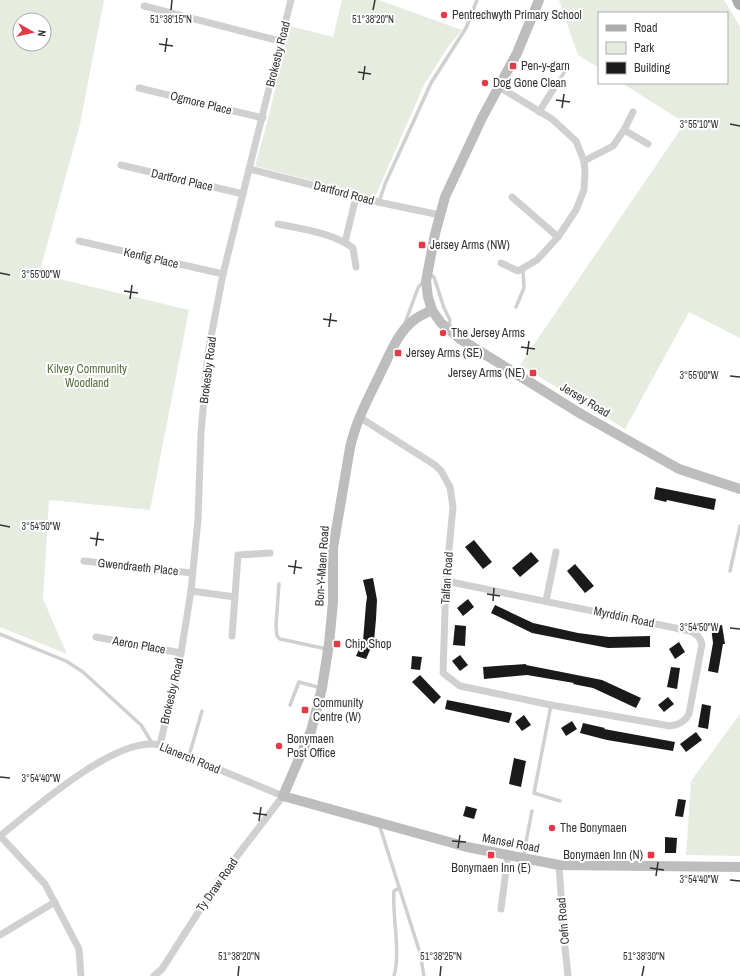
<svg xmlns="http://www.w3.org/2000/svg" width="740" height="976" viewBox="0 0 740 976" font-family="'Archivo Narrow',sans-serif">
	<rect width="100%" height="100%" fill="#fff"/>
	<g fill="#e6ecdf" fill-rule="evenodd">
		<path d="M0,0H104L80,124L39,274L189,310L150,510L49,500L43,599L67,654L0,627ZM20,20H44V44H20Z"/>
		<path d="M342,0H379L462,30L447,48L424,85L375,197L255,166L268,119L290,26L333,37Z"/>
		<path d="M559,0H724L740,27V338L689,312L625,429L520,365L685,123L622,83H727V13H599V68L578,55Z"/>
		<path d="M740,714V856L686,855L691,781Z"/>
	</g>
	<g fill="#1a1a1a">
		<path d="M656,487L716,499L714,510L667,500L666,502L654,499Z"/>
		<path d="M474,540L492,562L483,569L465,547Z"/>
		<path d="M531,552L539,561L520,577L512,568Z"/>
		<path d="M575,564L594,586L585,593L567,571Z"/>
		<path d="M373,578L377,600L376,619L374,641L366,659L356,656L363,641L366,604L367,597L363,580Z"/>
		<path d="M468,599L474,607L463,616L457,608Z"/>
		<path d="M495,605L533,623L578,633L609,637L650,636V647L608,648L532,633L491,613Z"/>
		<path d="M455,625L466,626L465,646L453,645Z"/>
		<path d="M722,625L725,644H723L718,673L708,671L713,643L711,627Z"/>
		<path d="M679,642L685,652L675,659L669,649Z"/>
		<path d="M460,655L468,665L460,671L452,661Z"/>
		<path d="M412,656L422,657L420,670L411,669Z"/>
		<path d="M526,664V665L602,680L641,698L636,708L593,688L573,684L574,683L527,675L484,679L483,667Z"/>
		<path d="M671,667L680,668L677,689L667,687Z"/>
		<path d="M420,675L441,697L434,704L412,682Z"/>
		<path d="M668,697L674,704L664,712L658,705Z"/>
		<path d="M447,700L512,713L509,723L445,709Z"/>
		<path d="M702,704L711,706L708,729L698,727Z"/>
		<path d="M524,715L531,725L522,731L515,722Z"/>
		<path d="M572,721L577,729L566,736L561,728Z"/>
		<path d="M583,723L605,728L604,729L675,742L673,751L607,740L580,733Z"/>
		<path d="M696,732L702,740L686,752L680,744Z"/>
		<path d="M514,758L526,761L521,787L509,784Z"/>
		<path d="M678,799L686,800L683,817L675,816Z"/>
		<path d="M466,806L477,809L474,819L463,816Z"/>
		<path d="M665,837L677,838L676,853H665Z"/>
	</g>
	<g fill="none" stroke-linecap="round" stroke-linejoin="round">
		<g stroke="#d0d0d0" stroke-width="3.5">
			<path d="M554,88L569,65"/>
			<path d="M379,202L385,184L431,83L466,28L477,0"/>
			<path d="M428,273L434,277L444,308L450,320L449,328"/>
			<path d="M516,307L524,288L523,268"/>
			<path d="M405,323L418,288L420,285L425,281"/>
			<path d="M730,571L740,526"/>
			<path d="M279,584L276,625L277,636L280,639L327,649"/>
			<path d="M0,634L66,661L83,672L141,725L152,743"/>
			<path d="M290,705L299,682L321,688"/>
			<path d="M551,705L534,793L560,801"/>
			<path d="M189,756L202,711"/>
			<path d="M379,824L420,953L424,976"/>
			<path d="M523,857L532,811"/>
			<path d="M394,976C401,949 392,919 394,891L399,888"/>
		</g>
		<g stroke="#d0d0d0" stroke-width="7">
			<path d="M144,6L280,41"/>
			<path d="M499,87L552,119L576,141L584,161L585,172L584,190L576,210L558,237L537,260L518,271L501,263"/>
			<path d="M139,88L263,118"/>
			<path d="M539,112L554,88"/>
			<path d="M624,130L648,144"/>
			<path d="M584,161L613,146L624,130L633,112"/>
			<path d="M121,165L243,194"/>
			<path d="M250,169L378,202L440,215"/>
			<path d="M512,197L558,237"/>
			<path d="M278,224C302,229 333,233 353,248L356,267"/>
			<path d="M79,241L223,274"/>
			<path d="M345,242L356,197"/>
			<path d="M359,417L435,465L441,471L450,487L453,507L446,581L443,673L460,686L551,705L670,726C679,725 685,722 689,714L702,644C700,637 697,634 690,631L446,581"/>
			<path d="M84,561L192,573"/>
			<path d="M191,591L235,597"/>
			<path d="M546,601L556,552"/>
			<path d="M232,636L238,555L270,553"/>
			<path d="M96,637L181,653"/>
			<path d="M160,745L181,653L191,591L198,519L201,433L208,353L223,274L291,0"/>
			<path d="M0,836C34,809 116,735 160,745L283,796L221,877L162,969L154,976"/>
			<path d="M0,836L45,884L79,949L81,976"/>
			<path d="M559,865L564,938L568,976"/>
			<path d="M501,909L508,855"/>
			<path d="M0,935L55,902"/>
		</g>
		<g stroke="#bdbdbd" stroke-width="10">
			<path d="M539,0L517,53L482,118L445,197L435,234L426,281L428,297L432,310L441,323L460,339L581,414L679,469L740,489"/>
			<path d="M432,310C426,313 419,316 414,320C398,332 390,354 381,372C369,397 356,420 350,448L333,548V602L329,644L322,688L311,731L283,796L467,847L559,865L740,867"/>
		</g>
		<path stroke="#ababab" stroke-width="12" d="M738,0L740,4"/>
	</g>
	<path fill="none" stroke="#333" stroke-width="1.5" d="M171,10L172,0M373,10L375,0M159,44L173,46M165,52L167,38M358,72L371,74M363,80L365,66M556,100L570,102M562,108L564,94M730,124L740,126M0,273L10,275M124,291L138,293M130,299L132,285M323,319L337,321M329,327L331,313M521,347L535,349M527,355L529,341M730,376L740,377M0,525L10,527M90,538L104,540M96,546L98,532M288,566L302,568M294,574L296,560M487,594L500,596M493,601L494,588M730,628L740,629M0,777L10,778M253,813L267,815M259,821L261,807M452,841L466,842M458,848L460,835M650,868L664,870M656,876L658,862M730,880L740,881M238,976L239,966M440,976L441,966M642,976L644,966"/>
	<g fill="#e63946" stroke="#fff" stroke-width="1.5">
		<circle cx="444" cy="15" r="4"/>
		<rect x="509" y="62" width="8" height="8" rx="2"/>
		<circle cx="485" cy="83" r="4"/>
		<rect x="418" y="241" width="8" height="8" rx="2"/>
		<circle cx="443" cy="333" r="4"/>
		<rect x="394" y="349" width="8" height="8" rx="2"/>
		<rect x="529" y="369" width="8" height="8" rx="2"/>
		<rect x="333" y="640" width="8" height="8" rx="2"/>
		<rect x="301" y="706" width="8" height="8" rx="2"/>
		<circle cx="279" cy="746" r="4"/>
		<circle cx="552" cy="828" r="4"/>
		<rect x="487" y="851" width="8" height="8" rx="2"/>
		<rect x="647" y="851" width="8" height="8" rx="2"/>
	</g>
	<g text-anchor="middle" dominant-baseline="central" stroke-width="4" stroke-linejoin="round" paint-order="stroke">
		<g font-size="12" fill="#333" stroke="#fff" text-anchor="start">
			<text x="452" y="15">Pentrechwyth Primary School</text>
			<text x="521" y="66">Pen-y-garn</text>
			<text x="493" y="83">Dog Gone Clean</text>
			<text x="430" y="245">Jersey Arms (NW)</text>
			<text x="451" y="333">The Jersey Arms</text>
			<text x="406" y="353">Jersey Arms (SE)</text>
			<text x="525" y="373" text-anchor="end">Jersey Arms (NE)</text>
			<text x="345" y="644">Chip Shop</text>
			<text x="313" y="703">Community<tspan x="313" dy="14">Centre (W)</tspan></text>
			<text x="287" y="739">Bonymaen<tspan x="287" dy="14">Post Office</tspan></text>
			<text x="560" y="828">The Bonymaen</text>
			<text x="643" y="855" text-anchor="end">Bonymaen Inn (N)</text>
			<text x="491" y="868" text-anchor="middle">Bonymaen Inn (E)</text>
		</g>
		<g font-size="12" fill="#333" stroke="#fff">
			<text transform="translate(278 54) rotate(-76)">Brokesby Road</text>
			<text transform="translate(201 103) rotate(14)">Ogmore Place</text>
			<text transform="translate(182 180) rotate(13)">Dartford Place</text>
			<text transform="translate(344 193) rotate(15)">Dartford Road</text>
			<text transform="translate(151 258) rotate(13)">Kenfig Place</text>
			<text transform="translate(208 370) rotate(-83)">Brokesby Road</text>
			<text transform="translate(585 400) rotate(31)">Jersey Road</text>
			<text transform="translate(322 566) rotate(-86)">Bon-Y-Maen Road</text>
			<text transform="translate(138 567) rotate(6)">Gwendraeth Place</text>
			<text transform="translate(447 578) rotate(-86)">Talfan Road</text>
			<text transform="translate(624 617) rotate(12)">Myrddin Road</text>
			<text transform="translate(139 645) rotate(10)">Aeron Place</text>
			<text transform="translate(172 691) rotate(-77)">Brokesby Road</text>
			<text transform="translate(190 758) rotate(22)">Llanerch Road</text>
			<text transform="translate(511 843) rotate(11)">Mansel Road</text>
			<text transform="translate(217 885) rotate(-55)">Ty Draw Road</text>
			<text transform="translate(563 921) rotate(-95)">Cefn Road</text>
		</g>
		<g font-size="12" fill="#56703f" stroke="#fff">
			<text x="87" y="369">Kilvey Community<tspan x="87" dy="14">Woodland</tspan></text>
		</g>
	</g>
	<g font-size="10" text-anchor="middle" fill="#333" stroke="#fff" stroke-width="4" stroke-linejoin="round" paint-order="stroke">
		<text x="171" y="23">51°38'15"N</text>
		<text x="373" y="23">51°38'20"N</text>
		<text x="699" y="128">3°55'10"W</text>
		<text x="41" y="278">3°55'00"W</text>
		<text x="699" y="379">3°55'00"W</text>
		<text x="41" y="530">3°54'50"W</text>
		<text x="699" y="631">3°54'50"W</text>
		<text x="41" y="782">3°54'40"W</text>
		<text x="699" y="883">3°54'40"W</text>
		<text x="239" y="960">51°38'20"N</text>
		<text x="441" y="960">51°38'25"N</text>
		<text x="644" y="960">51°38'30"N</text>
	</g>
	<rect x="598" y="12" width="130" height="72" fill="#ffffff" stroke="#adadad"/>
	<rect x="606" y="25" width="20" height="6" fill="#ababab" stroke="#adadad"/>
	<text x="634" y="32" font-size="12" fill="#333333">Road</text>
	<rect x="606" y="42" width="20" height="12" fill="#e6ecdf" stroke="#adadad"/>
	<text x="634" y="52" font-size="12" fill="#333333">Park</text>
	<rect x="606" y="62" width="20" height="12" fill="#1a1a1a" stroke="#adadad"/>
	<text x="634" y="72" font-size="12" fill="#333333">Building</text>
	<g transform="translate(32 32) rotate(98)"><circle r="19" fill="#ffffff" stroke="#adadad"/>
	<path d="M0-3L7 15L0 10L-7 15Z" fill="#e63946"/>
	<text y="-6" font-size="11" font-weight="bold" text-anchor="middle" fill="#333333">N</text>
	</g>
</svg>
